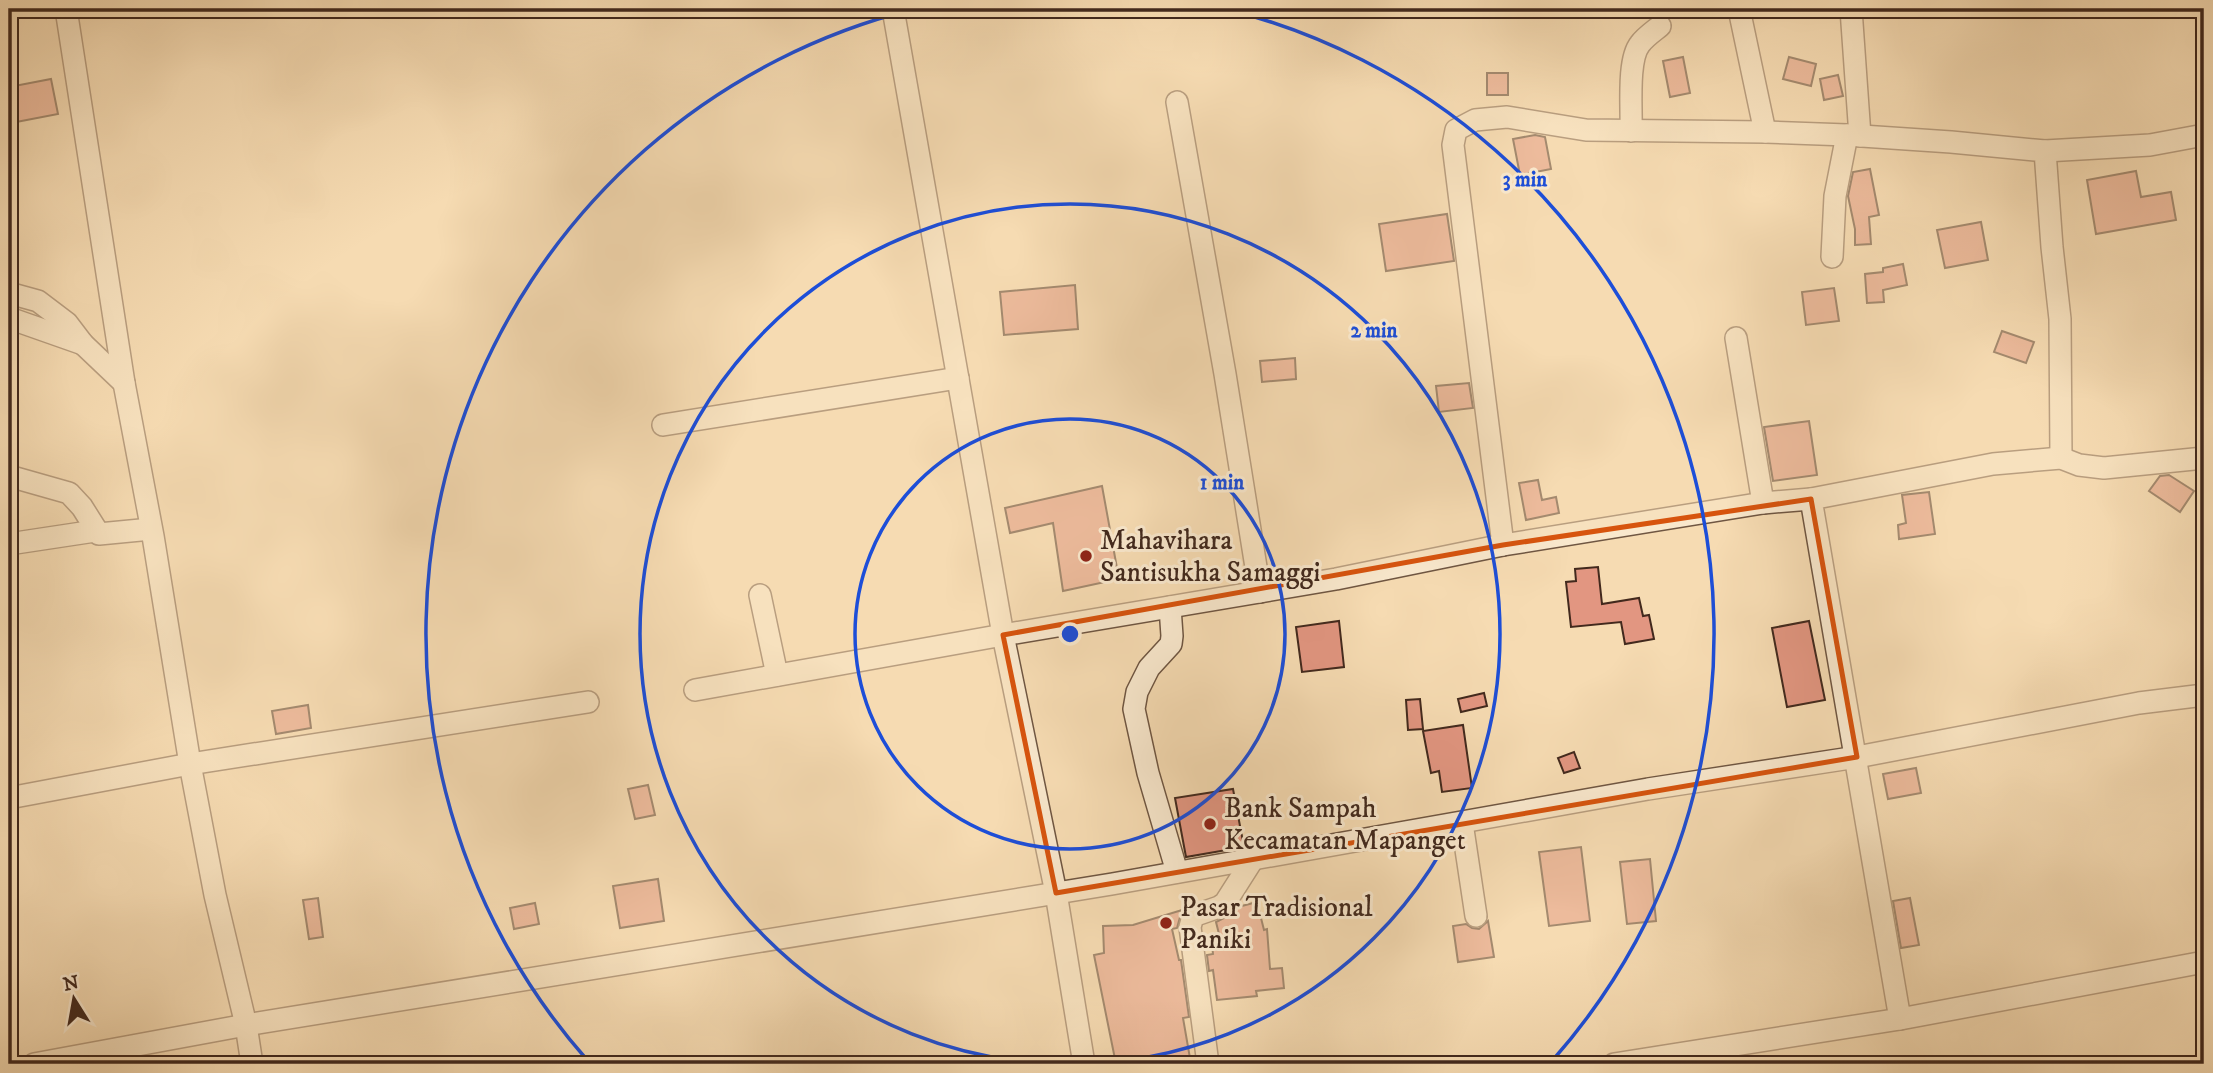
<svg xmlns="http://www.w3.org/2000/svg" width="2213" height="1073" viewBox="0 0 2213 1073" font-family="'IM FELL DW Pica',serif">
	<rect width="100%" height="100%" fill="#f6dbb2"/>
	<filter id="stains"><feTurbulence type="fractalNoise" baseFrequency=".00286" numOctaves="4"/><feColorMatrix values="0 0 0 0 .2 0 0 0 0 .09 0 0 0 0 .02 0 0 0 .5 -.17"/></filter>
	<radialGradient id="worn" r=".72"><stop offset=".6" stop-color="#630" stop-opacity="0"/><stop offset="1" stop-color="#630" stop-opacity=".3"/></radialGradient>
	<g fill="#e29681" stroke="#42291d" stroke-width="2">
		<path d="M1683,57L1690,93L1670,97L1663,61Z"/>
		<path d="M1789,57L1816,64L1811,86L1783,79Z"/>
		<rect x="1487" y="73" width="21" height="22"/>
		<path d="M1838,75L1843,96L1824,100L1820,79Z"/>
		<path d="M51,79L58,114L11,123L9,87Z"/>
		<path d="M1535,135L1545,137L1551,169L1520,175L1513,139Z"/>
		<path d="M1870,169L1879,215L1869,217L1871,244L1855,245V229L1848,196L1853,172Z"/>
		<path d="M2136,171L2141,197L2171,192L2176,220L2096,234L2087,180Z"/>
		<path d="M1447,214L1454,261L1386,271L1379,224Z"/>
		<path d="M1981,222L1988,260L1945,268L1937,230Z"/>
		<path d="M1903,264L1907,285L1883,290L1884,302L1867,303L1865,274L1883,272V268Z"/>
		<path d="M1075,285L1078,329L1004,335L1000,292Z"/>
		<path d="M1834,288L1839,321L1806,325L1802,292Z"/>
		<path d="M2002,331L2034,342L2026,363L1994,352Z"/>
		<path d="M1295,358L1296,379L1262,382L1260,361Z"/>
		<path d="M1469,383L1473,408L1439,412L1436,386Z"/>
		<path d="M1809,421L1817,475L1773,481L1764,427Z"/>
		<path d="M2169,475L2194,491L2180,512L2149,491L2160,476Z"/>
		<path d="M1538,480L1542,500L1556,497L1559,513L1526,520L1519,483Z"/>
		<path d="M1102,486L1119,579L1063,591L1053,523L1010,533L1005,508Z"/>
		<path d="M1929,492L1935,534L1899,539L1898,525L1906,523L1902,495Z"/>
		<path d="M1598,567L1602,604L1639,598L1643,616L1649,615L1654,639L1625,644L1621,622L1571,627L1566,582L1576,581L1575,569Z"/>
		<path d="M1339,621L1344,667L1302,672L1296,627Z"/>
		<path d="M1809,621L1825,700L1787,707L1772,628Z"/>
		<path d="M1484,693L1487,706L1461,712L1458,699Z"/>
		<path d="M1420,699L1423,729L1408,730L1406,700Z"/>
		<path d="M308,705L311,728L276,734L272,711Z"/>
		<path d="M1463,725L1472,788L1442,792L1439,771L1431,773L1423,731Z"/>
		<path d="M1574,752L1580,768L1564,773L1558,758Z"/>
		<path d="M1916,768L1921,793L1888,799L1883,774Z"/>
		<path d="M648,785L655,815L635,819L628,789Z"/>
		<path d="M1233,789L1244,847L1186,857L1175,798Z"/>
		<path d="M1581,847L1590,921L1549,926L1539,852Z"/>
		<path d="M1650,859L1656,921L1627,924L1620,862Z"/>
		<path d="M658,879L664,921L620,928L613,886Z"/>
		<path d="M318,898L323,937L309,939L303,900Z"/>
		<path d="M1910,898L1919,945L1901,948L1893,901Z"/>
		<path d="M1257,902L1264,930L1267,929L1270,969L1282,968L1284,988L1256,991L1257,996L1217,1000L1213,970L1209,971L1207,955L1213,954L1211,935L1219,934L1216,922L1232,914L1238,907Z"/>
		<path d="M535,903L539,924L514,929L510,908Z"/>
		<path d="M1182,910L1177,928L1172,929L1179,960H1181L1189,1017L1183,1018L1191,1064H1116L1094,955L1104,953L1103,926L1133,925Z"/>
		<path d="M1488,921L1494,957L1458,962L1453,926L1466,924L1472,928L1479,929Z"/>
	</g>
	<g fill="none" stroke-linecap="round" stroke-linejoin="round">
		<g stroke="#6f5642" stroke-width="24">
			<g id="minor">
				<path d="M66,9L124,383L153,536L190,764L215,895L246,1025L252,1064"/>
				<path d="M893,9L1003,635L1056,893L1084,1064"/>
				<path d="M1739,9L1765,132"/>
				<path d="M1851,9L1860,136"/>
				<path d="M1177,102L1225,374L1260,592"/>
				<path d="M1631,131C1632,110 1627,60 1640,44C1645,37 1654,31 1660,26"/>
				<path d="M2045,151L2150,145L2204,135"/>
				<path d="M1832,257L1835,196L1847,135"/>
				<path d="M9,293L38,301L67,323L83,344L124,383"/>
				<path d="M9,318L83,344"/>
				<path d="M1736,338L1763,503"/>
				<path d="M663,425L958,378"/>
				<path d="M2204,458L2104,468L2079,465L2061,458L1993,464L1811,499L1900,1019L2204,962"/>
				<path d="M9,476L69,493L82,507L99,534L151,529"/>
				<path d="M9,544L95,531"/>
				<path d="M1503,545L1453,145L1456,130L1475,120L1507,117L1586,130L1765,132L1847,135L1951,142L2045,151L2052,247L2060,319L2061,458"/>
				<path d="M760,595L777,675"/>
				<path d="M1170,607L1172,636L1171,644L1149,668L1137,692L1134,709L1148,773L1177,872"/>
				<path d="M695,690L1003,635L1336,579L1503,545L1763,503L1811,499"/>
				<path d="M9,798L190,764L588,702"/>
				<path d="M1462,823L1476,916"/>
				<path d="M34,1064L246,1025L1112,884L1648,789L1857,757L2139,703L2204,695"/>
				<path d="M1208,1064L1190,927L1193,916L1219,907L1225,903L1253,859"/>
				<path d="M1614,1064L1900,1019"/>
			</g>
		</g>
		<use href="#minor" stroke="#f9e8cd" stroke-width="21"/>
	</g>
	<path d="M0 0H2213V1073H0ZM1811,499L1857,757L1056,893L1003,635L1503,545Z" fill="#f6dbb2" fill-opacity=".55" fill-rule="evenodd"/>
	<path fill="none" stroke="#d7540e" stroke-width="5" stroke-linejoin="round" d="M1811,499L1857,757L1056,893L1003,635L1503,545Z"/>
	<g fill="none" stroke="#1d4ed8" stroke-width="3.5">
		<circle cx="1070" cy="634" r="215"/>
		<circle cx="1070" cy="634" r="430"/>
		<path d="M588 1061A644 644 0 0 1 914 9M1226 9A644 644 0 0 1 1552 1061"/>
	</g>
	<g fill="#8f2418" stroke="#f9e8cd" stroke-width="2.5">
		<circle cx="1086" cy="556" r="7"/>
		<circle cx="1210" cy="824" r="7"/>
		<circle cx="1166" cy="923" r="7"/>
	</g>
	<g text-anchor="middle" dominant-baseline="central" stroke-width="6" stroke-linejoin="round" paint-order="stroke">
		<g font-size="28" fill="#42291d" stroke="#f9e8cd" text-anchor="start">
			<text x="1100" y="540">Mahavihara<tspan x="1100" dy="32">Santisukha Samaggi</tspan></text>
			<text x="1224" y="808">Bank Sampah<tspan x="1224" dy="32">Kecamatan Mapanget</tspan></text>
			<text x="1180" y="907">Pasar Tradisional<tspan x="1180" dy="32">Paniki</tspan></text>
		</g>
	</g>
	<circle cx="1070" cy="634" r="10" fill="#1d4ed8" stroke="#f9e8cd" stroke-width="3.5"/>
	<g font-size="21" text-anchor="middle" font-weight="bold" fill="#1d4ed8" stroke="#f9e8cd" stroke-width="6" stroke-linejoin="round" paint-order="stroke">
		<text x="1525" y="186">3 min</text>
		<text x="1374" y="337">2 min</text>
		<text x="1222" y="489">1 min</text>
	</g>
	<rect width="2213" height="1073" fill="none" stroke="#f6dbb2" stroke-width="35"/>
	<rect x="10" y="10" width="2192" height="1052" fill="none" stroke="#42291d" stroke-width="3.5"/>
	<rect x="18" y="18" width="2178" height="1038" fill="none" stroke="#42291d" stroke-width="2"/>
	<g transform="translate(74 999) rotate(349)" stroke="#f9e8cd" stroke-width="5" paint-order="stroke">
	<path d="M0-5L12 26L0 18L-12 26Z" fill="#42291d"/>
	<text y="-10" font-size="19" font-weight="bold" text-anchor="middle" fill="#42291d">N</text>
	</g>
	<rect width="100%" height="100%" filter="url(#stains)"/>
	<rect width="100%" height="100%" fill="url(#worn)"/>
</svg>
